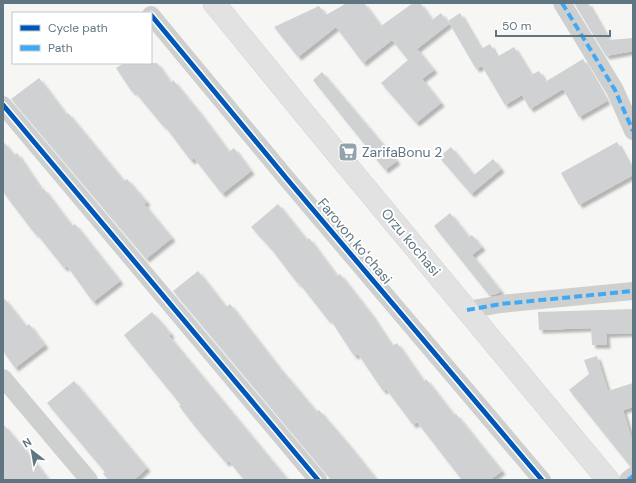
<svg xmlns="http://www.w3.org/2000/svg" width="636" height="483" viewBox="0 0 636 483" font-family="'DM Sans',sans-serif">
	<defs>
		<filter id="shadow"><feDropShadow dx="3.5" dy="3.5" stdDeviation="1" flood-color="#0004"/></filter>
	</defs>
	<rect width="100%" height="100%" fill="#f6f6f5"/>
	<g fill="#cfd1d2" filter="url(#shadow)">
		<path d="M347,3H364L381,26L413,3H420L432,20L441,13L449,24L417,49L434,70L422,79L441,103L416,123L381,83L408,60L392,40L363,63L336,27L298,57L274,27L319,6L326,15Z"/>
		<path d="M574,3H588L609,40L633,38V51L606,56Z"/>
		<path d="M460,13L481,49L490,44L497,57L514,47L531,75L539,71L545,82L583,59L607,101L579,117L563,89L530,109L522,95L505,105L482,66L476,69L448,21Z"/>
		<path d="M124,63H157L171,83L173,80L200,113L229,152L234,148L251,171L222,194L194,158L191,161L164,125L163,126L134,91L132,92L116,68Z"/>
		<path d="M322,72L397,161L385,170L313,80Z"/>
		<path d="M39,78L66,114L68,113L124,181L127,179L147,202L144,204L172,238L146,259L11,99Z"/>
		<path d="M3,141L14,155L17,153L42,190L44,189L72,226L75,224L120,281L93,302L67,266L64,268L36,233L35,234L3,192Z"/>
		<path d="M617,142L633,171V175L579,205L561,173Z"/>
		<path d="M451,147L474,175L493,159L501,169L471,194L439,157Z"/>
		<path d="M278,204L307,240L309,238L337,276L340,274L371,314L392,346L397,343L424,382L426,379L454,415L456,414L502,471L490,480H462L417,422L413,425L386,389L383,391L358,354L354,356L330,319L328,320L299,283L298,284L272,250L251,227Z"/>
		<path d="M450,213L469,237L472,235L482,247L472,255L501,291L496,294L489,295L434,226Z"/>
		<path d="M198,271L226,307L230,304L278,366L317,412L319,410L349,445L377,480H331L173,291Z"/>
		<path d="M3,297L26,326L29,324L45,345L15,368L3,351Z"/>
		<path d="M633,309V333L606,334L607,345H592L591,328L539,330L538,312Z"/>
		<path d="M152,312L171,334L169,336L288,480H244L229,461L226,463L197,429L179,406L181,405L124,335Z"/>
		<path d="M597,356L608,391L633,383V407L623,410L633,443V466H630L569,390L589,374L584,360Z"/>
		<path d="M74,381L147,468L134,480H109L103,474L105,472L47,403Z"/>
		<path d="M3,424L32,458L49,480H3Z"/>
	</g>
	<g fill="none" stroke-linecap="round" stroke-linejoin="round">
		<g stroke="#d1d3d5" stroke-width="23">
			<path id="secondary" d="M214,3L330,145L608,480"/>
		</g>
		<g stroke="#ced0d0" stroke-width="18">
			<path d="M562,3L615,90L633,131"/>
			<path d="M151,15L287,179L542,480"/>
			<path d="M3,105L318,480"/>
			<path d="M467,310L501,304L633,291"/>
			<path d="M3,378L89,480"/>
			<path d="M628,480L633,476"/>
		</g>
		<use href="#secondary" stroke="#e2e2e2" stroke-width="22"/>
		<g stroke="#3fa9f5" stroke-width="4" stroke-dasharray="8 4" stroke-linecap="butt">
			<path d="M562,3L615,90L633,131"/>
			<path d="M467,310L501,304L633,291"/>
			<path d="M628,480L633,476"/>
		</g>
		<g stroke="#fff" stroke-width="8">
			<g id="cycleway">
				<path d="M151,15L287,179L542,480"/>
				<path d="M3,105L318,480"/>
			</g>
		</g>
		<use href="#cycleway" stroke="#0057b8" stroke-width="5"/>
	</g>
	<defs>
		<g id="supermarket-square" transform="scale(1)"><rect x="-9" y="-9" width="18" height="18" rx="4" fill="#94a3aa" stroke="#fff"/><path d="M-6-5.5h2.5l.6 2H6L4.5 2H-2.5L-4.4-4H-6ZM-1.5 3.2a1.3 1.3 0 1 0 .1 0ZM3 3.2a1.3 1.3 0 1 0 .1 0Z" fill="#fff"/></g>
	</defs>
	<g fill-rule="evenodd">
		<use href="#supermarket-square" x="348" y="152"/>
	</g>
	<g text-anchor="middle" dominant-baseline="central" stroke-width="4" stroke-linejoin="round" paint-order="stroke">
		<g font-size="14" fill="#5f7682" stroke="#fff" text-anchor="start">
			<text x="362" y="152">ZarifaBonu 2</text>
		</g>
		<g font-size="14" fill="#5f7682" stroke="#fff">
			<text transform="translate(355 241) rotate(50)">Farovon koʻchasi</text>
			<text transform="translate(411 242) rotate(50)">Orzu kochasi</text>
		</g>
	</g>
	<rect width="636" height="483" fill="none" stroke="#5f7682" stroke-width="8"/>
	<rect x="12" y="12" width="140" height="52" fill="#ffffff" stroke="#bfc8cd"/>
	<rect x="20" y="25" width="20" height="6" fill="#0057b8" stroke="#bfc8cd"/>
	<text x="48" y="32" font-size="12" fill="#5f7682">Cycle path</text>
	<rect x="20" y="45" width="20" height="6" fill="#3fa9f5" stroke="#bfc8cd"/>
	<text x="48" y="52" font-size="12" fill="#5f7682">Path</text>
	<g transform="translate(32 451) rotate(329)" stroke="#ffffff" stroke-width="3" paint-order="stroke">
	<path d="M0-3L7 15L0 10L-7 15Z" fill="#5f7682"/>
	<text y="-6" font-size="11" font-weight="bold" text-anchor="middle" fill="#5f7682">N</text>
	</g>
	<path d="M496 30v6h114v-6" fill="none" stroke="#5f7682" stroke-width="2"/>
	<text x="502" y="30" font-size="12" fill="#5f7682" stroke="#ffffff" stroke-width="3" paint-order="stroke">50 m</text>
</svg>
